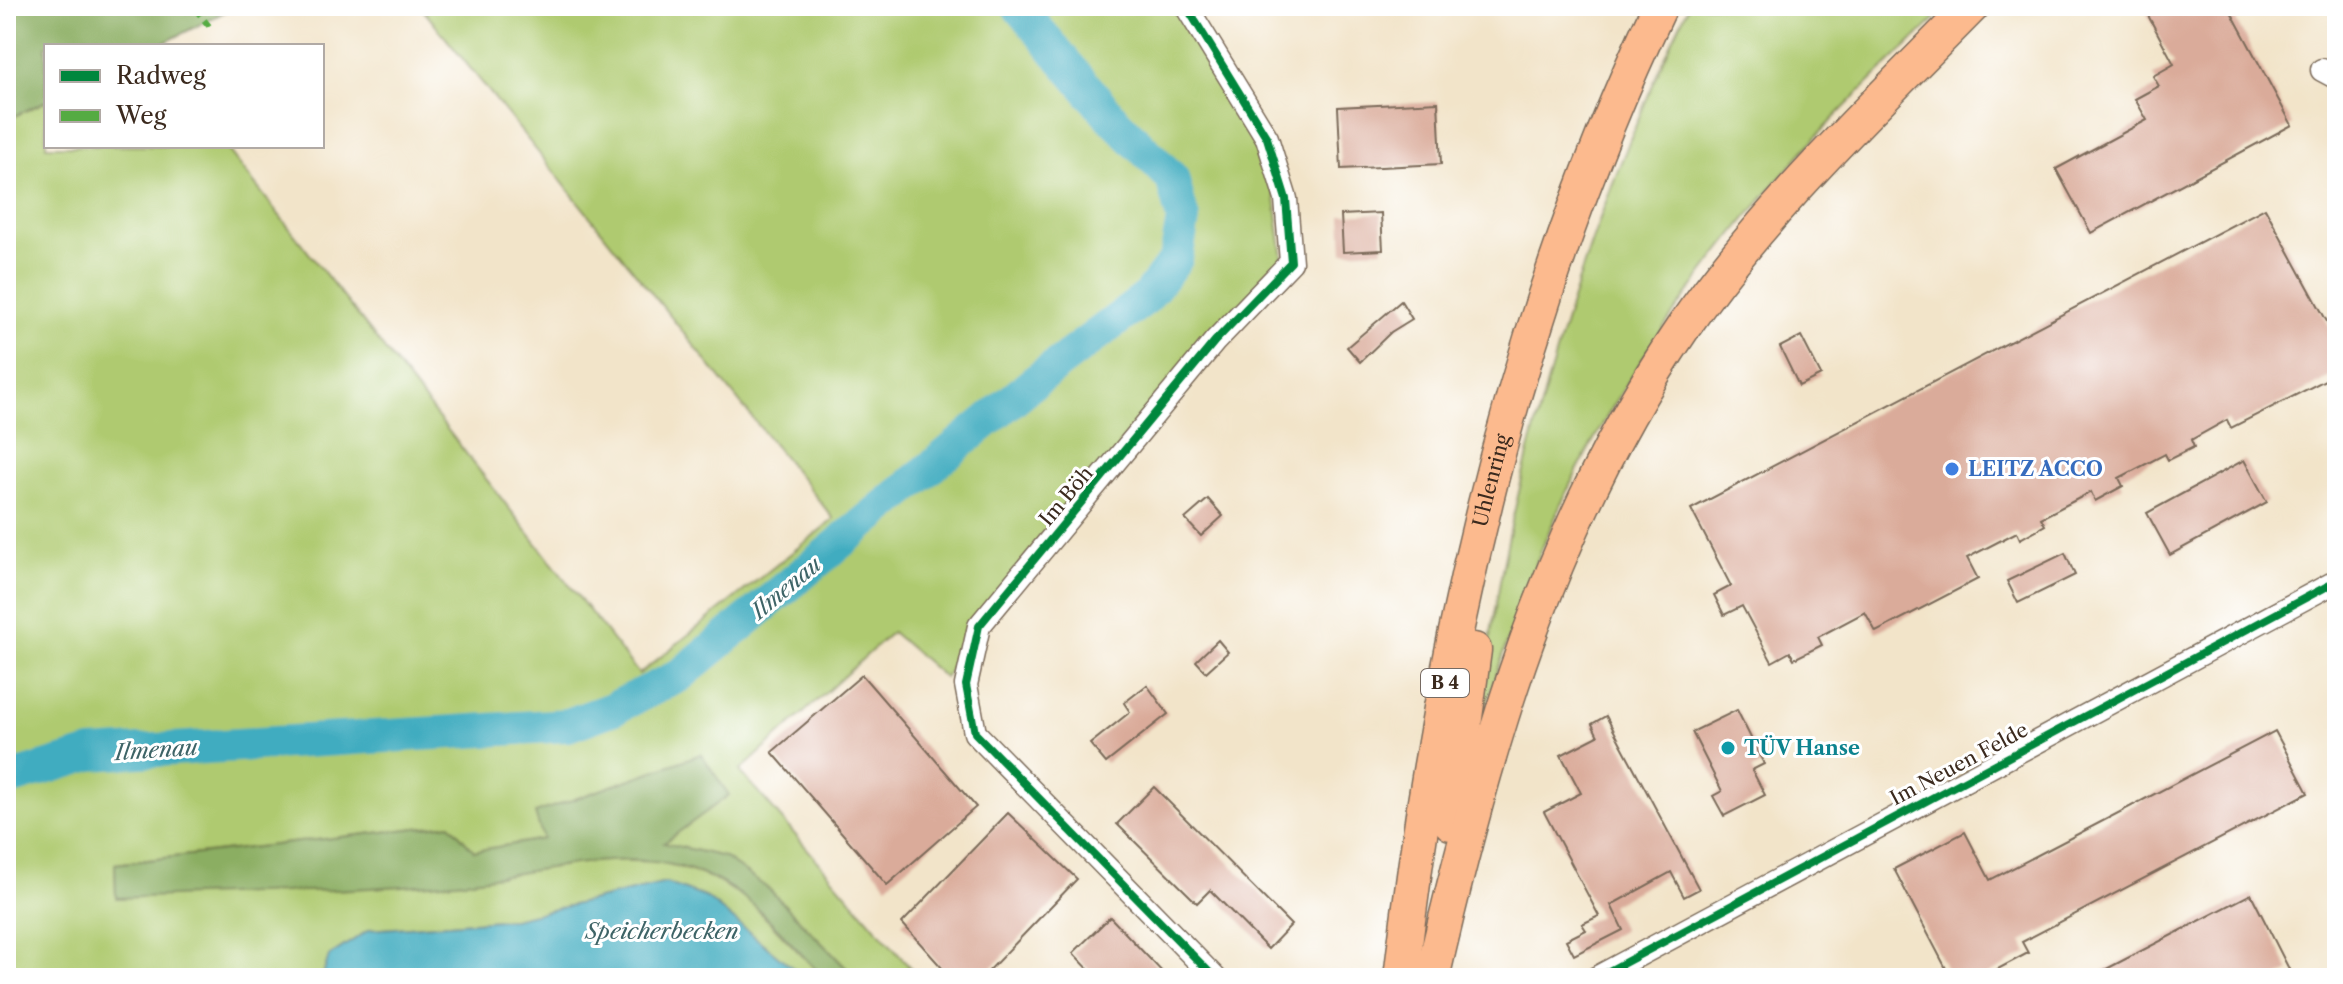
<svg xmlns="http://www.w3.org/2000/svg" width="2343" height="984" viewBox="0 0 2343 984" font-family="'Libre Caslon Text',serif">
	<rect width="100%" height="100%" fill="#fff"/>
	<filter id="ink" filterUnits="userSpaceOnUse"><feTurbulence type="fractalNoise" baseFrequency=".0125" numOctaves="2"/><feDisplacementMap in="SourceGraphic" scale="16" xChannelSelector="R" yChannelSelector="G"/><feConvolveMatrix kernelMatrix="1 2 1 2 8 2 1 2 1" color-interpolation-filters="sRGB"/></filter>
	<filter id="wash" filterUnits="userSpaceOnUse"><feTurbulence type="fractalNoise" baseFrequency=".006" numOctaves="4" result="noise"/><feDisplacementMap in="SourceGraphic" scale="32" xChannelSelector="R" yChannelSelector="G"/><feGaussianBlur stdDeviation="1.8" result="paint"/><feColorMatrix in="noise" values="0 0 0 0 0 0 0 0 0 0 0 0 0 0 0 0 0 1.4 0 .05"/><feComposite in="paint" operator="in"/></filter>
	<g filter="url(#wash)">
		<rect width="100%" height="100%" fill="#f2e4c9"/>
		<g fill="#afca70" stroke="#757a47" stroke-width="2">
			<path d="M420,6H1178L1258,138L1275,198L1283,258L989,606L945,678L892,632L740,771L919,978H856L770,890L663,843L536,813L544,839L474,851L450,824L115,864L116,897L456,882L601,860L662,862L712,878L748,900L824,978H805L707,898L666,883L513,919L369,930L329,956L322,978H6V120L46,101V146H225L639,674L834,519Z"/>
			<path d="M1689,6H1948C1901,53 1850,98 1806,148C1718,246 1639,352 1578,469C1533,558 1503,653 1472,747C1485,674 1495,599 1511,526C1551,348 1609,171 1689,6Z"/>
		</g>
		<g fill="#8bae62" stroke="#636c40" stroke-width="2">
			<path d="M6,6H236L158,46H46V101L6,120Z"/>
			<path d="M701,754L729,795L664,843L724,857L770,890L856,978H824C790,944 757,898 712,878C629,840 541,874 455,882C343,892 229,893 116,898L115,864L450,824L474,851L543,839L535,813Z"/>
		</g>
		<path fill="#41acc0" stroke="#3e6b6f" stroke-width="2" d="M666,883L707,898L805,978H322L329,956L369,930L513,919Z"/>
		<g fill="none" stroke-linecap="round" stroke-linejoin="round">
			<path stroke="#41acc0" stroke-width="34" d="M6,780L91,754L568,725L614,708L679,676L1034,382L1146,298L1176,259L1183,219L1172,178L1112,118L1018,6"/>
		</g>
		<g id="blocks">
			<g fill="#daab9a">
				<path d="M2143,6H2228L2292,125L2091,233L2056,169L2147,120L2135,99L2159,86L2153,76L2174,64Z"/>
				<path d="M1438,102L1441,164L1341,169L1338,107Z"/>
				<path d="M2265,208L2337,340V374L2231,428L2227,420L2191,440L2194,447L2168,460L2165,454L2119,478L2123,486L2095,501L2091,492L2041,518L2045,525L2020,539L2017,532L1967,558L1978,579L1876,632L1865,612L1818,637L1822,645L1794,659L1790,652L1772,662L1742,606L1724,615L1714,595L1731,586L1691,509Z"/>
				<path d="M1381,213L1383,250L1343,252L1341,215Z"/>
				<path d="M1401,301L1412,319L1391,332L1360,362L1347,347Z"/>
				<path d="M1801,336L1821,375L1799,386L1780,347Z"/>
				<path d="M2244,460L2267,502L2170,555L2147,513Z"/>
				<path d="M1208,499L1223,516L1201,536L1185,519Z"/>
				<path d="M2065,553L2075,575L2018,603L2007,581Z"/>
				<path d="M1218,640L1228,652L1206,672L1196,661Z"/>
				<path d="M862,675L976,807L887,885L772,752Z"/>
				<path d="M1147,685L1168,714L1106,763L1090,744L1130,712L1124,703Z"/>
				<path d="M1737,710L1764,764L1752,770L1765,795L1724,816L1713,796L1722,791L1692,732Z"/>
				<path d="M1606,716L1699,889L1684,897L1671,872L1611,905L1623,930L1574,955L1566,940L1586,930L1582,924L1599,916L1544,812L1581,793L1561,755L1598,736L1592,724Z"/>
				<path d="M2275,731L2308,793L2022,942L2028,953L1981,978H1951L1894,869L1965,832L1990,880Z"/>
				<path d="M1154,787L1291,925L1268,949L1210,890L1197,903L1117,824Z"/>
				<path d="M1008,813L1077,879L982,978H951L902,923Z"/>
				<path d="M2251,894L2290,971L2276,978H2089Z"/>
				<path d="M1110,917L1168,978H1097L1073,953Z"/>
			</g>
		</g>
	</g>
	<g filter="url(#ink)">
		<use href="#blocks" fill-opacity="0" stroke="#7b6b5a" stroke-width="2"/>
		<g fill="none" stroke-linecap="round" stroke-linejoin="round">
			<g stroke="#7b6b5a" stroke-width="25">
				<g id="minor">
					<path d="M1186,6L1267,138L1286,199L1291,262L1215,341L979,626L966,685L975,733L1215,978"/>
					<path d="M2322,70L2337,78"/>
					<path d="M1596,978L2337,581"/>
				</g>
			</g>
			<g stroke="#7b6b5a" stroke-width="37">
				<g id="highway">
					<path d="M1451,823L1474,650"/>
					<path id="s1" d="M1401,978C1439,646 1516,309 1660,6"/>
					<path d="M1432,978C1484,751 1549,524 1682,329C1764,210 1871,109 1972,6"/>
				</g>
			</g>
			<use href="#minor" stroke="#fff" stroke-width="22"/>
			<use href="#highway" stroke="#fcba8e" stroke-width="34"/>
			<path stroke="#55ab43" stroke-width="6" stroke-dasharray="12 6" stroke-linecap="butt" d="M193,6L209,26"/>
			<g stroke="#fff" stroke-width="13">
				<g id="cycleway">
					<path d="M1186,6L1267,138L1286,199L1291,262L1215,341L979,626L966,685L975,733L1215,978"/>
					<path d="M1596,978L2337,581"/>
				</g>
			</g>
			<use href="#cycleway" stroke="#00873e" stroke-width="8"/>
		</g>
	</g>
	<circle fill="#3f7fe0" stroke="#fff" stroke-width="3" cx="1952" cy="469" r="8"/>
	<circle fill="#0f9aa8" stroke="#fff" stroke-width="3" cx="1728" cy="748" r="8"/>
	<g text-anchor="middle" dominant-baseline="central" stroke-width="6" stroke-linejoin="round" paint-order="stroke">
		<rect fill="#fff" stroke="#766a62" stroke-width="2" x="1421" y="669" width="48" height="28" rx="6"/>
		<g font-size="18" font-weight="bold" fill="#3b2a1e">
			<text x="1445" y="683">B 4</text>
		</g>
		<g font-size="20" font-weight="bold" fill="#366cbe" stroke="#fff" text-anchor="start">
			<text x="1968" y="469">LEITZ ACCO</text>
		</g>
		<g font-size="20" fill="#3b2a1e" stroke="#fff">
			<text stroke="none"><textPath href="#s1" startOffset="506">Uhlenring</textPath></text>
			<text transform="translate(1066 496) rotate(-50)">Im Böh</text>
			<text transform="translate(1959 764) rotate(-28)">Im Neuen Felde</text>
		</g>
		<g font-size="20" font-weight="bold" fill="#0d838f" stroke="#fff" text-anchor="start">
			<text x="1744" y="748">TÜV Hanse</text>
		</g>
		<g font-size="22" font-style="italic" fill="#3e6467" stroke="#fff">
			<text transform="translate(786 588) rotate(-40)">Ilmenau</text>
			<text transform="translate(156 750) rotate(-4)">Ilmenau</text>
			<text x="662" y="931">Speicherbecken</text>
		</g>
	</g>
	<rect width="2343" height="984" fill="none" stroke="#fff" stroke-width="32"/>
	<rect x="44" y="44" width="280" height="104" fill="#ffffff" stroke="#b1aaa5" stroke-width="2"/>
	<rect x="60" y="70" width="40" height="12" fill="#00873e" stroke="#b1aaa5" stroke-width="2"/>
	<text x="116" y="84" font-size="24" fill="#3b2a1e">Radweg</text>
	<rect x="60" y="110" width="40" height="12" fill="#55ab43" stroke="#b1aaa5" stroke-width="2"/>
	<text x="116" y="124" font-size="24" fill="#3b2a1e">Weg</text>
</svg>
